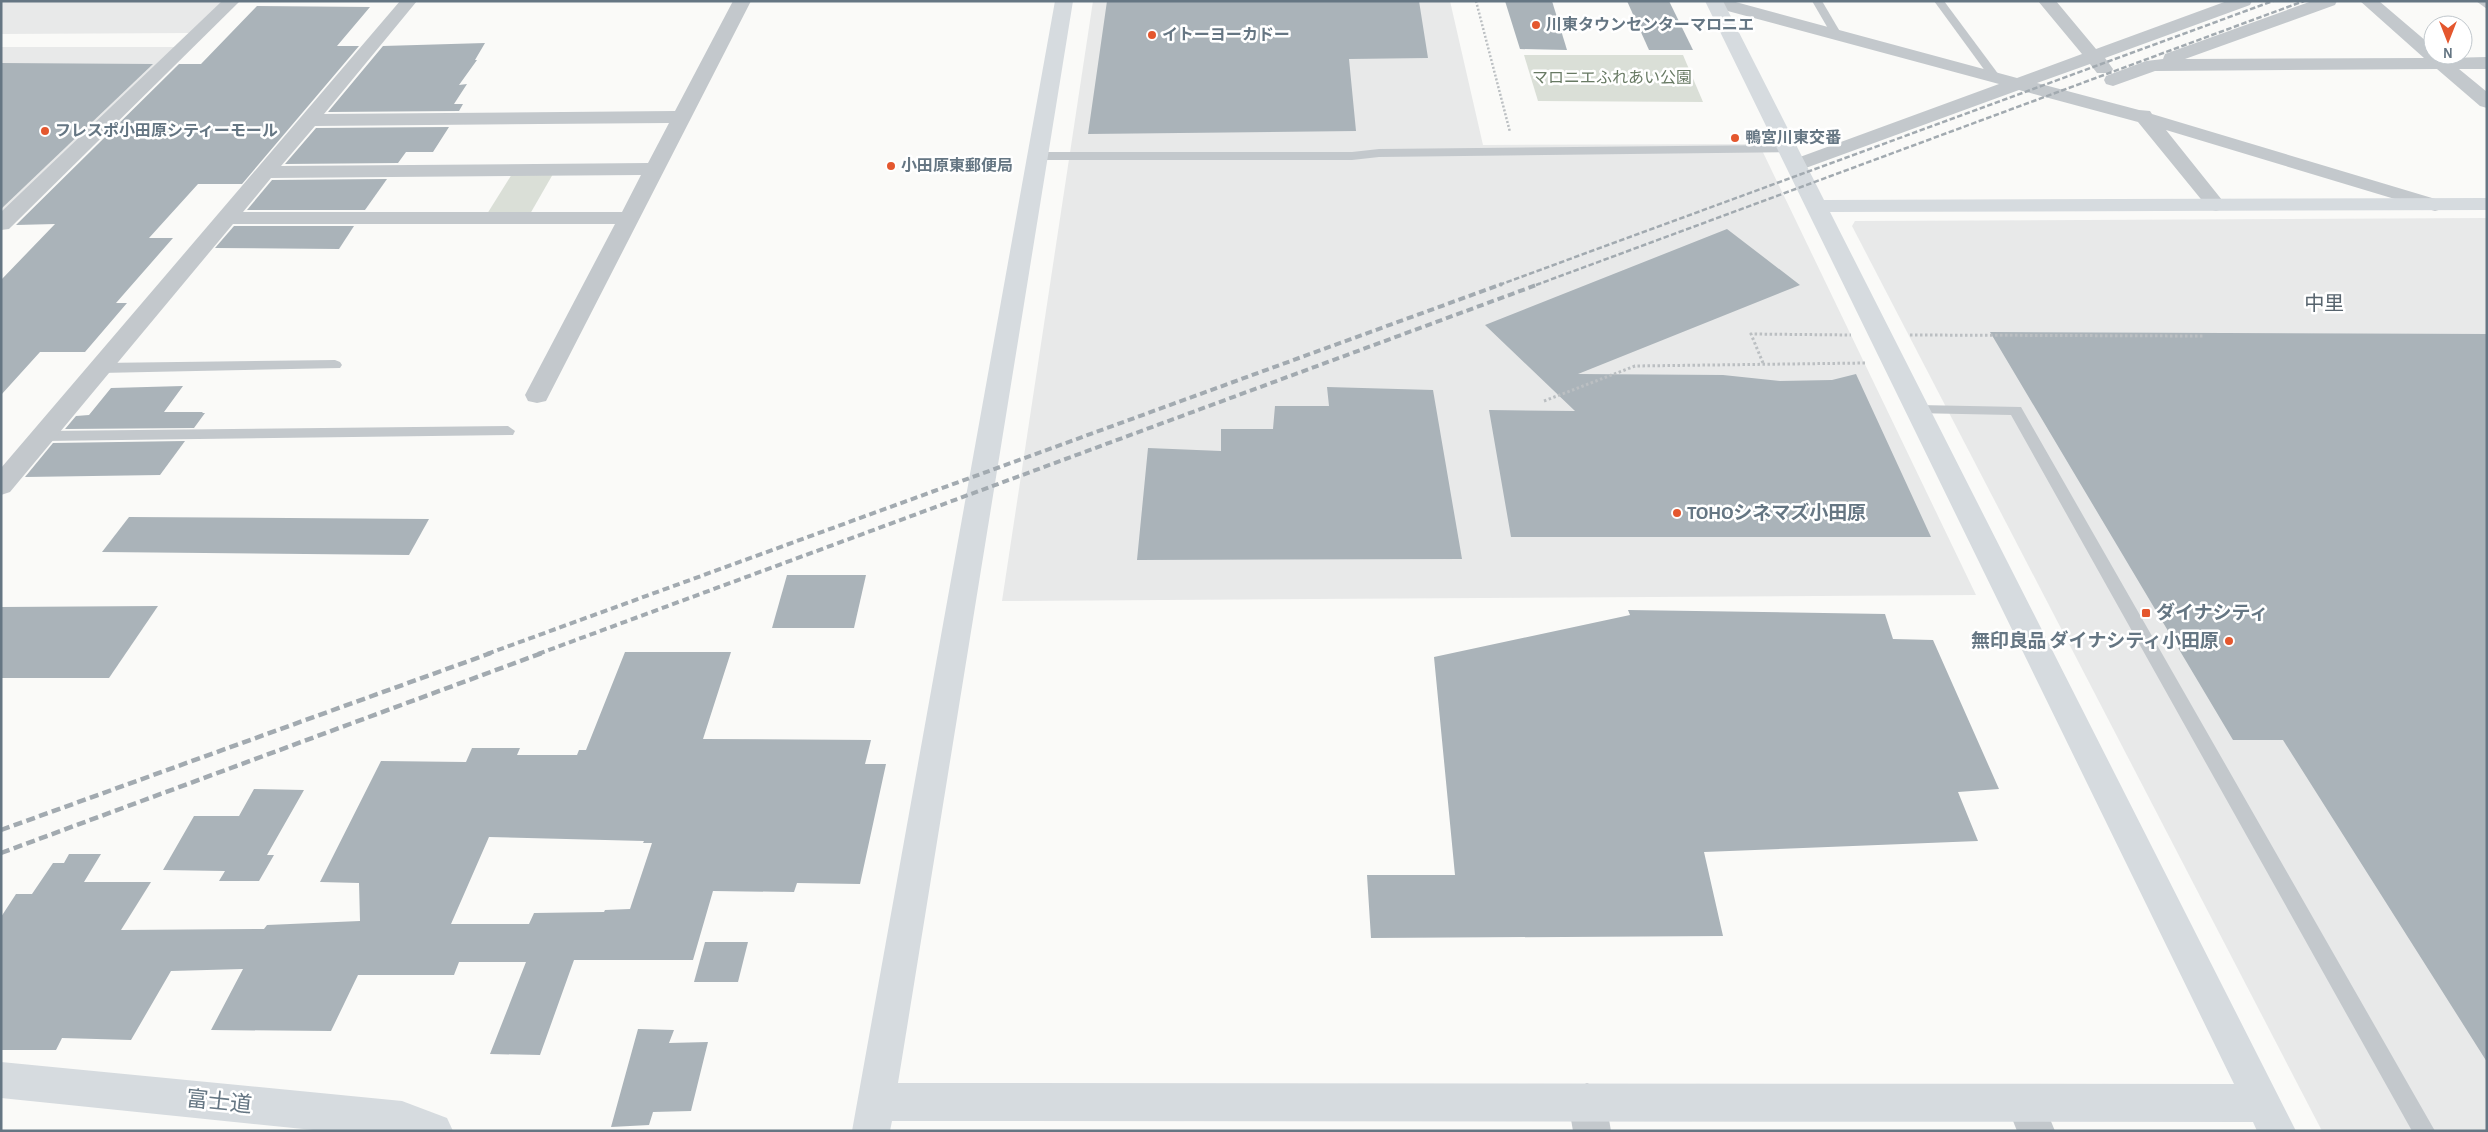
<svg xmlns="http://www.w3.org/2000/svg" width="2488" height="1132" viewBox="0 0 2488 1132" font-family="'Alegreya Sans','Noto Sans JP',sans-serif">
	<rect width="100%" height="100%" fill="#fafaf8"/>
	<g fill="#e8e9e9">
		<path d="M1,1H224L191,33L1,34Z"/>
		<path d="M1093,1H1450L1483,145L1759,144L1976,595L1002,601Z"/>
		<path d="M1,47H177L1,214Z"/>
		<path d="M2487,218V1131H2322L1852,226L1855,221Z"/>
	</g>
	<g fill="#dadfd7">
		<path d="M1524,55H1683L1703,102L1538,101Z"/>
		<path d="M512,174H553L530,214H487Z"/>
	</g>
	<g fill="#aab3b9" fill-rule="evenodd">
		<path d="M1107,1H1419L1428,58L1349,59L1356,131L1088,134Z"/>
		<path d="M1505,1H1552L1567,50L1520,49Z"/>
		<path d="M1627,1H1669L1693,50H1649Z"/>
		<path d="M257,6L370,7L337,46H359L242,184H198L149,238H173L116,303H127L85,352H40L1,395V280L55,224L16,225L179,64H201Z"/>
		<path d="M485,43L475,60H477L459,85L467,84L454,104H463L459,111L328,112L383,46Z"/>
		<path d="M1,63L153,64L1,209Z"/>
		<path d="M449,127L433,152H406L398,163L285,164L316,128Z"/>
		<path d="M387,179L365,210H247L272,180Z"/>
		<path d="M234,226H354L339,249L215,248Z"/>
		<path d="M1727,229L1800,285L1578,374L1723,375L1780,381L1832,380L1856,374L1931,537H1511L1489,410L1575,411L1485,325Z"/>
		<path d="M1990,332L2487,334V1062L2283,740H2233Z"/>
		<path d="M183,386L164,412H203L202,413H205L194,428L65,429L76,416L89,415L111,388Z"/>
		<path d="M1327,387L1433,390L1462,559L1137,560L1148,448L1221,451V429H1273L1275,406H1329Z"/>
		<path d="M185,441L160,475L25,477L53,443Z"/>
		<path d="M129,517L429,519L409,555L102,552Z"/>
		<path d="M787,575H866L854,628H772Z"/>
		<path d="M158,606L109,678H1V607Z"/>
		<path d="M1628,610L1885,614L1893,639L1933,640L1999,789L1958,792L1978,841L1704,852L1723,936L1371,938L1367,875H1455L1434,657L1630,615Z"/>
		<path d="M625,652H731L703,739L871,740L865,764H886L860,884L797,883L794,892L713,891L693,960H574L540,1055L490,1054L526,962H459L454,975H358L331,1031L211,1030L243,969L171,971L131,1040L62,1038L56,1050H1V917L16,894H32L53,863H64L69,854H101L84,882H151L121,930L264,929L267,925L360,921L359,883L320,882L381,761L466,762L472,748H520L517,755H577L579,750H586ZM489,837L644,841L643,843H652L630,909L605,910L604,912L534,913L529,924H451Z"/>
		<path d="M254,789L304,790L267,855H274L259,881H219L225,871L163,870L194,816H239Z"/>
		<path d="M705,942H748L738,982H694Z"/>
		<path d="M638,1029L674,1030L669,1043L708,1042L691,1111L653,1112L649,1125L611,1127Z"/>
	</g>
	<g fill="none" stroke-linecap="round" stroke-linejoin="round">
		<path stroke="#bbbfc2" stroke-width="2.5" stroke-dasharray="2 2" stroke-linecap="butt" d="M1476,1L1510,132"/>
		<g stroke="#bbbfc2" stroke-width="3" stroke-dasharray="2.5 2.5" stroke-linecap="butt">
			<path d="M1910,335L2204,336"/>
			<path d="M1763,363L1751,334L1851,335"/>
			<path d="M1544,401L1635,366L1865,363"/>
		</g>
		<g fill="#c3c8cc" fill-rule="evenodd">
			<path d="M1812,1H1822L1842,35L1841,37H1833Z"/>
			<path d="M1934,1H1944L1999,75V79H1991Z"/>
			<path d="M2476,1H2487V9Z"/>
			<path d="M1788,145L1794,149L1792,152L1379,157L1352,160H1037L1031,156L1037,152H1352L1379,149Z"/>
			<path d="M335,360L340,362L342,365L340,368L100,373L93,368L100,363Z"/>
			<path d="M1918,405L2021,407L2435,1131H2412L2011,415L1913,413L1911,410L1913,407Z"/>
			<path d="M508,426L515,431L513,435L44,441L37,436L44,431Z"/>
		</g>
		<g fill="#c3c8cc" fill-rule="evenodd">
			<path d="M222,1H240L9,229L1,230V212Z"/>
			<path d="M400,1H417L324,114L675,111L733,1H751L546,401L537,403L528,401L525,395L615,224H233L10,492L1,495V468ZM669,123L648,163L281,166L315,126ZM641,175L622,212H243L271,178Z"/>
			<path d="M1707,1H1732L2017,78L2082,54L2038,1H2056L2096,49L2227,1H2252L2250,5L2105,58L2113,69L2111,73H2097L2090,64L2037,83L2139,110L2150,111L2152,114L2442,201L2445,205L2442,209L2435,211L2428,209L2166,130L2226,205L2223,209L2216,211L2209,209L2138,122L2019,90L1803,169L1796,171L1789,169L1786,165L1789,161L1999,84L1709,6Z"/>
			<path d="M2312,1H2337L2335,5L2185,59L2424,58L2360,1H2379L2433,47V55H2443L2446,58L2487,57V69H2459L2487,92V108L2480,106L2437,69L2155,71L2113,86L2106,84L2104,80L2106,76L2146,61L2163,59L2165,54Z"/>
			<path d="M1587,1083L1600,1089L1606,1102L1611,1131H1573L1568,1102L1574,1089Z"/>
			<path d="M2025,1084L2038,1090L2055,1131H2017L2006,1103L2012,1090Z"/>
		</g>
		<g fill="#d6dbdf" fill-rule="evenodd">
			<path d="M1055,1H1073L898,1083L2234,1084L1705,1H1723L1824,200L2487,198V210L1830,212L2296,1131H2257L2253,1122L892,1121L890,1131H852Z"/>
			<path d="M1,1062L402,1101L447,1118L453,1131H323L1,1098Z"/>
		</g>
		<g stroke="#a2aab0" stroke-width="2.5" stroke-dasharray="5.5 2.5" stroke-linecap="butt">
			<path d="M1499,285L2273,1"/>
			<path d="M1536,285L2304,1"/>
		</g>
		<g stroke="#a2aab0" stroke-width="4" stroke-dasharray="7 4" stroke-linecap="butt">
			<path d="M487,654L1502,284"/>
			<path d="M538,654L1539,284"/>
		</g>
		<g stroke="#a2aab0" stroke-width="4.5" stroke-dasharray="9 4.5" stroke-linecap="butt">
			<path d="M1,830L491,653"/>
			<path d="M1,853L542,653"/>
		</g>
	</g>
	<g fill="#e4572e" stroke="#fff" stroke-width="2">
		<circle cx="1536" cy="25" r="5"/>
		<circle cx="1152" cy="35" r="5"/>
		<circle cx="45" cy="131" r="5"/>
		<circle cx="1735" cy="138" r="5"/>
		<circle cx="891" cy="166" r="5"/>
		<circle cx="1677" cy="513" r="5"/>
		<rect x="2141" y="608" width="10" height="10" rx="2.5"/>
		<circle cx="2229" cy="641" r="5"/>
	</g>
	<g text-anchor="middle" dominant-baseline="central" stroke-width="5" stroke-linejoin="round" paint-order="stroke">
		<g font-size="16" font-weight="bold" fill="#657683" stroke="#fff" text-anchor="start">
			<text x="1546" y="25">川東タウンセンターマロニエ</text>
			<text x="1162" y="35">イトーヨーカドー</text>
			<text x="55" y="131">フレスポ小田原シティーモール</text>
			<text x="1745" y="138">鴨宮川東交番</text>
			<text x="901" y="166">小田原東郵便局</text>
		</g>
		<g font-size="16" fill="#687a64" stroke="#fff">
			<text x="1612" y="78">マロニエふれあい公園</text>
		</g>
		<g font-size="19" font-weight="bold" fill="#657683" stroke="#fff" text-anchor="start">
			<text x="1687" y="513">TOHOシネマズ小田原</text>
			<text x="2156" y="613">ダイナシティ</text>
			<text x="2219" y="641" text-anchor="end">無印良品 ダイナシティ小田原</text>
		</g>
		<g font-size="20" fill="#57646e" stroke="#fff">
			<text x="2324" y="304">中里</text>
		</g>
		<g font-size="22" fill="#657683" stroke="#fff">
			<text transform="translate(219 1102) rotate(6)">富士道</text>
		</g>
	</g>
	<rect width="2488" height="1132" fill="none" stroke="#657683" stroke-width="5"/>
	<g transform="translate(2448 40) rotate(180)"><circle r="24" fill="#ffffff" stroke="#c1c8cd"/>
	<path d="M0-4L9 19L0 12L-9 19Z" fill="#e4572e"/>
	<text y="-8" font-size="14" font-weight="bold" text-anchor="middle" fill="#657683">N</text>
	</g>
</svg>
